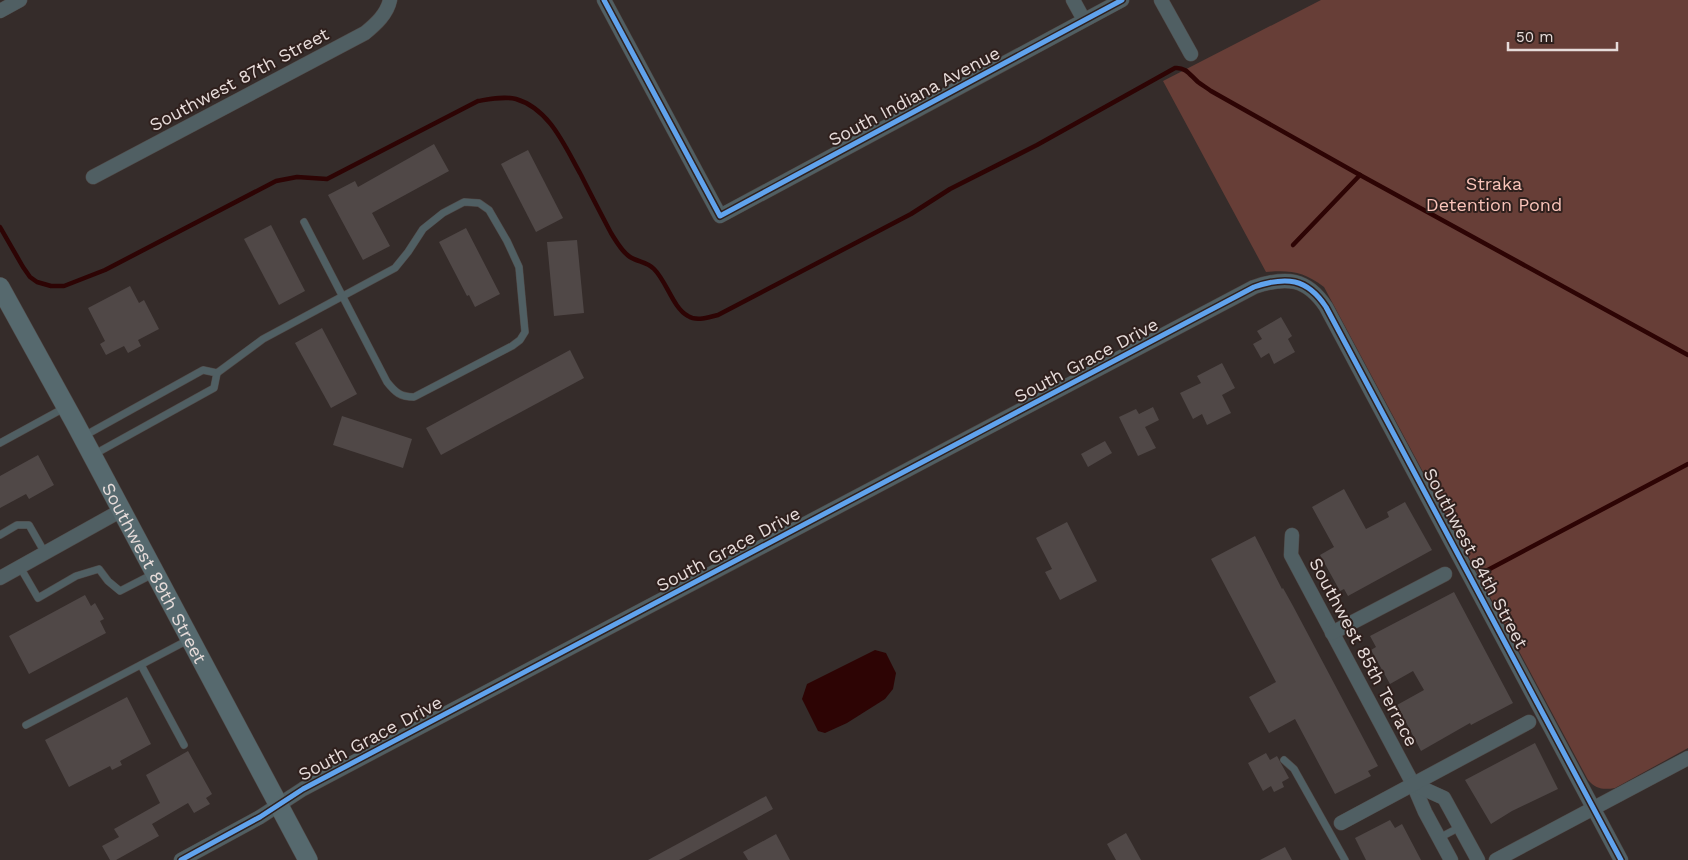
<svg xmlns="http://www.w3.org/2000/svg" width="1688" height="860" viewBox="0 0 1688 860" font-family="'Work Sans',sans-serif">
	<rect width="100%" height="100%" fill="#352c2a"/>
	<path fill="#673e37" d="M1321,0H1688V748L1615,788C1603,790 1596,789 1588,780L1324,287C1304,272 1291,270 1266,272L1163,81Z"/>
	<path fill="#2d0404" d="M875,650L886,653L896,673L893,689L885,699L847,723L825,733L818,731L802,699L807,684Z"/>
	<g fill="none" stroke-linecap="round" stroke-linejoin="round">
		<g stroke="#2d0404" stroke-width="4.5">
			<path d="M0,227L23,267L30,277L37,282L51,286H64L105,270L276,181L297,177L327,179L478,101C490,99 504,96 516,99C550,109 565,147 581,175C591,195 601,214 611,233C616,241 622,252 630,257C638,262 647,262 654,269C667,282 673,308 688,316C697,322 709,317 718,315L911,214L950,189L1037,145L1175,68C1186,67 1190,75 1198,82C1202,85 1207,88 1211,91L1360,175L1688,355"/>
			<path d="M1293,245L1360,175"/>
			<path d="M1484,572L1688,464"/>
		</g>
	</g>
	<g fill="#504847">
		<path d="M434,144L449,171L372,213L390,246L363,260L328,195L355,181L358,187Z"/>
		<path d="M528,150L563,218L536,232L501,164Z"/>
		<path d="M271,225L305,291L279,305L244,239Z"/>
		<path d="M466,228L500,294L475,307L469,295L467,296L439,242Z"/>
		<path d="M577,240L584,313L554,316L547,242Z"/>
		<path d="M130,286L139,303L144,300L159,329L138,340L141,346L128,353L124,346L106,355L100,344L105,341L88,308Z"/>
		<path d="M1281,317L1292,336L1288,339L1295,352L1274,364L1269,353L1261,358L1253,344L1262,339L1257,331Z"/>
		<path d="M322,328L357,394L331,408L295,343Z"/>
		<path d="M570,350L584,378L441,455L426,428Z"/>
		<path d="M1222,363L1235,388L1222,395L1231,413L1207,425L1202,414L1193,419L1180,393L1201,383L1197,376Z"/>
		<path d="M1153,407L1159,420L1145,427L1156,448L1138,456L1119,417L1136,409L1139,414Z"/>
		<path d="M342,416L412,439L403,468L333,445Z"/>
		<path d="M1105,441L1112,453L1088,467L1081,454Z"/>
		<path d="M38,455L54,485L29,499L26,494L0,508V476Z"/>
		<path d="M1344,489L1366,529L1389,517L1387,512L1405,502L1432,550L1348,596L1344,589L1340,591L1320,555L1334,547L1312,507Z"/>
		<path d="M1067,522L1097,581L1060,600L1045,572L1052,569L1036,538Z"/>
		<path d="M1255,536L1282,589L1283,588L1293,606L1378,766L1368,771L1371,776L1335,794L1295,719L1269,733L1249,697L1276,682L1211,559Z"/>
		<path d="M1454,592L1513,703L1471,725L1470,723L1421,751L1397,705L1424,690L1413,671L1390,684L1371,650L1376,647L1370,636Z"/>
		<path d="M85,595L91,606L95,603L104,619L100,621L106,633L29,674L9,636Z"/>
		<path d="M127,697L151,744L120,761L122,765L112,770L110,766L69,787L45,740Z"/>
		<path d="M1535,743L1558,789L1512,811L1491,824L1465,780Z"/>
		<path d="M188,751L212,794L206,798L210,804L194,813L188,803L152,824L159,836L116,860H110L102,846L119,837L114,829L160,803L146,775Z"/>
		<path d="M1266,753L1270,760L1277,756L1289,778L1282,782L1284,787L1274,792L1271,786L1263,791L1248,763Z"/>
		<path d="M766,796L773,809L679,860H648Z"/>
		<path d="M1390,820L1395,828L1402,824L1421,860H1366L1355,838Z"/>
		<path d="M1126,833L1141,860H1116L1107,844Z"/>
		<path d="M776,834L790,860H748L743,852Z"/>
		<path d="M1285,847L1292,860H1260Z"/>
	</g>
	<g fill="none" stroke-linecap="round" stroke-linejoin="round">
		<g stroke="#504947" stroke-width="8">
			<g id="lane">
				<path d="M217,373L263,339L395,268L408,252L423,229L443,213L464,202L479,203L489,210L507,241L519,267L525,332L520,340L512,346L414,397C400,397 395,392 387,382L304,222"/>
				<path d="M84,436L203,370L217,373L214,388L93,455"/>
				<path d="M0,443L66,407"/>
				<path d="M0,535L17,525H29L45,553"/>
				<path d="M20,567L38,598L76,576L99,569L108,581L120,591L155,573"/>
				<path d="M141,665L184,745"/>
				<path d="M26,725L190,639"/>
				<path d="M1284,760L1294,769L1345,860"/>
				<path d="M1439,838L1460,827"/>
			</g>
		</g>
		<g stroke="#504947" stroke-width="15">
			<g id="street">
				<path d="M604,0L720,216L1122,0"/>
				<path d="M1073,0L1084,20"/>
				<path d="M1161,0L1191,54"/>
				<path d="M0,11L20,0"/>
				<path d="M93,177L365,33C376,24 387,14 390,0"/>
				<path d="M1292,535L1291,555L1413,784L1425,812L1451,860"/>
				<path d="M0,578L122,510"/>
				<path d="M1332,633L1445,574"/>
				<path d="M1413,784L1444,798L1478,860"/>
				<path d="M1341,823L1529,722"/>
				<path d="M181,860L260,817L303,789L1254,287C1286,276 1307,278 1326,307L1621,860"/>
				<path d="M1496,860L1688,758"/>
			</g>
		</g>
		<g stroke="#504947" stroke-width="20">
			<g id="secondary">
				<path id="s1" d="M0,287L75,423L308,860"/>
			</g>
		</g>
		<use href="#lane" stroke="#505f63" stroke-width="7"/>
		<use href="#street" stroke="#505f63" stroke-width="14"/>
		<use href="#secondary" stroke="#56696e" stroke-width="19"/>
		<g stroke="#2f201d" stroke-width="8">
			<g id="cycleway">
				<path d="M604,0L720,216L1122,0"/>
				<path d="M181,860L260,817L303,789L1254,287C1286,276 1307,278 1326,307L1621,860"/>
			</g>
		</g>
		<use href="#cycleway" stroke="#60a3ed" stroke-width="5"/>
	</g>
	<g text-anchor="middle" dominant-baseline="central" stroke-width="4" stroke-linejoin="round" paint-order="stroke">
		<g font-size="18" fill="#e6dbd9" stroke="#2f201d">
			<text transform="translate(239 79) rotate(-28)">Southwest 87th Street</text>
			<text transform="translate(914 96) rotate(-28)">South Indiana Avenue</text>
			<text transform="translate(1086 360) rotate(-28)">South Grace Drive</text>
			<text transform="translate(728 549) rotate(-28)">South Grace Drive</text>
			<text transform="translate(1476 558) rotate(62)">Southwest 84th Street</text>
			<text stroke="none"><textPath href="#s1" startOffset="325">Southwest 89th Street</textPath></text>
			<text transform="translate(1364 652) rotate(62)">Southwest 85th Terrace</text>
			<text transform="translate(370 738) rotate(-28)">South Grace Drive</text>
		</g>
		<g font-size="18" fill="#fac4ba" stroke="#2f201d">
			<text x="1494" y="183">Straka<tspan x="1494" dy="21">Detention Pond</tspan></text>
		</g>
	</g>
	<path d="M1508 42v8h109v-8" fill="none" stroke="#e6dbd9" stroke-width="2.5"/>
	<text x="1516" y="42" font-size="15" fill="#e6dbd9" stroke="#2f201d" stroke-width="4" paint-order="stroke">50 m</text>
</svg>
